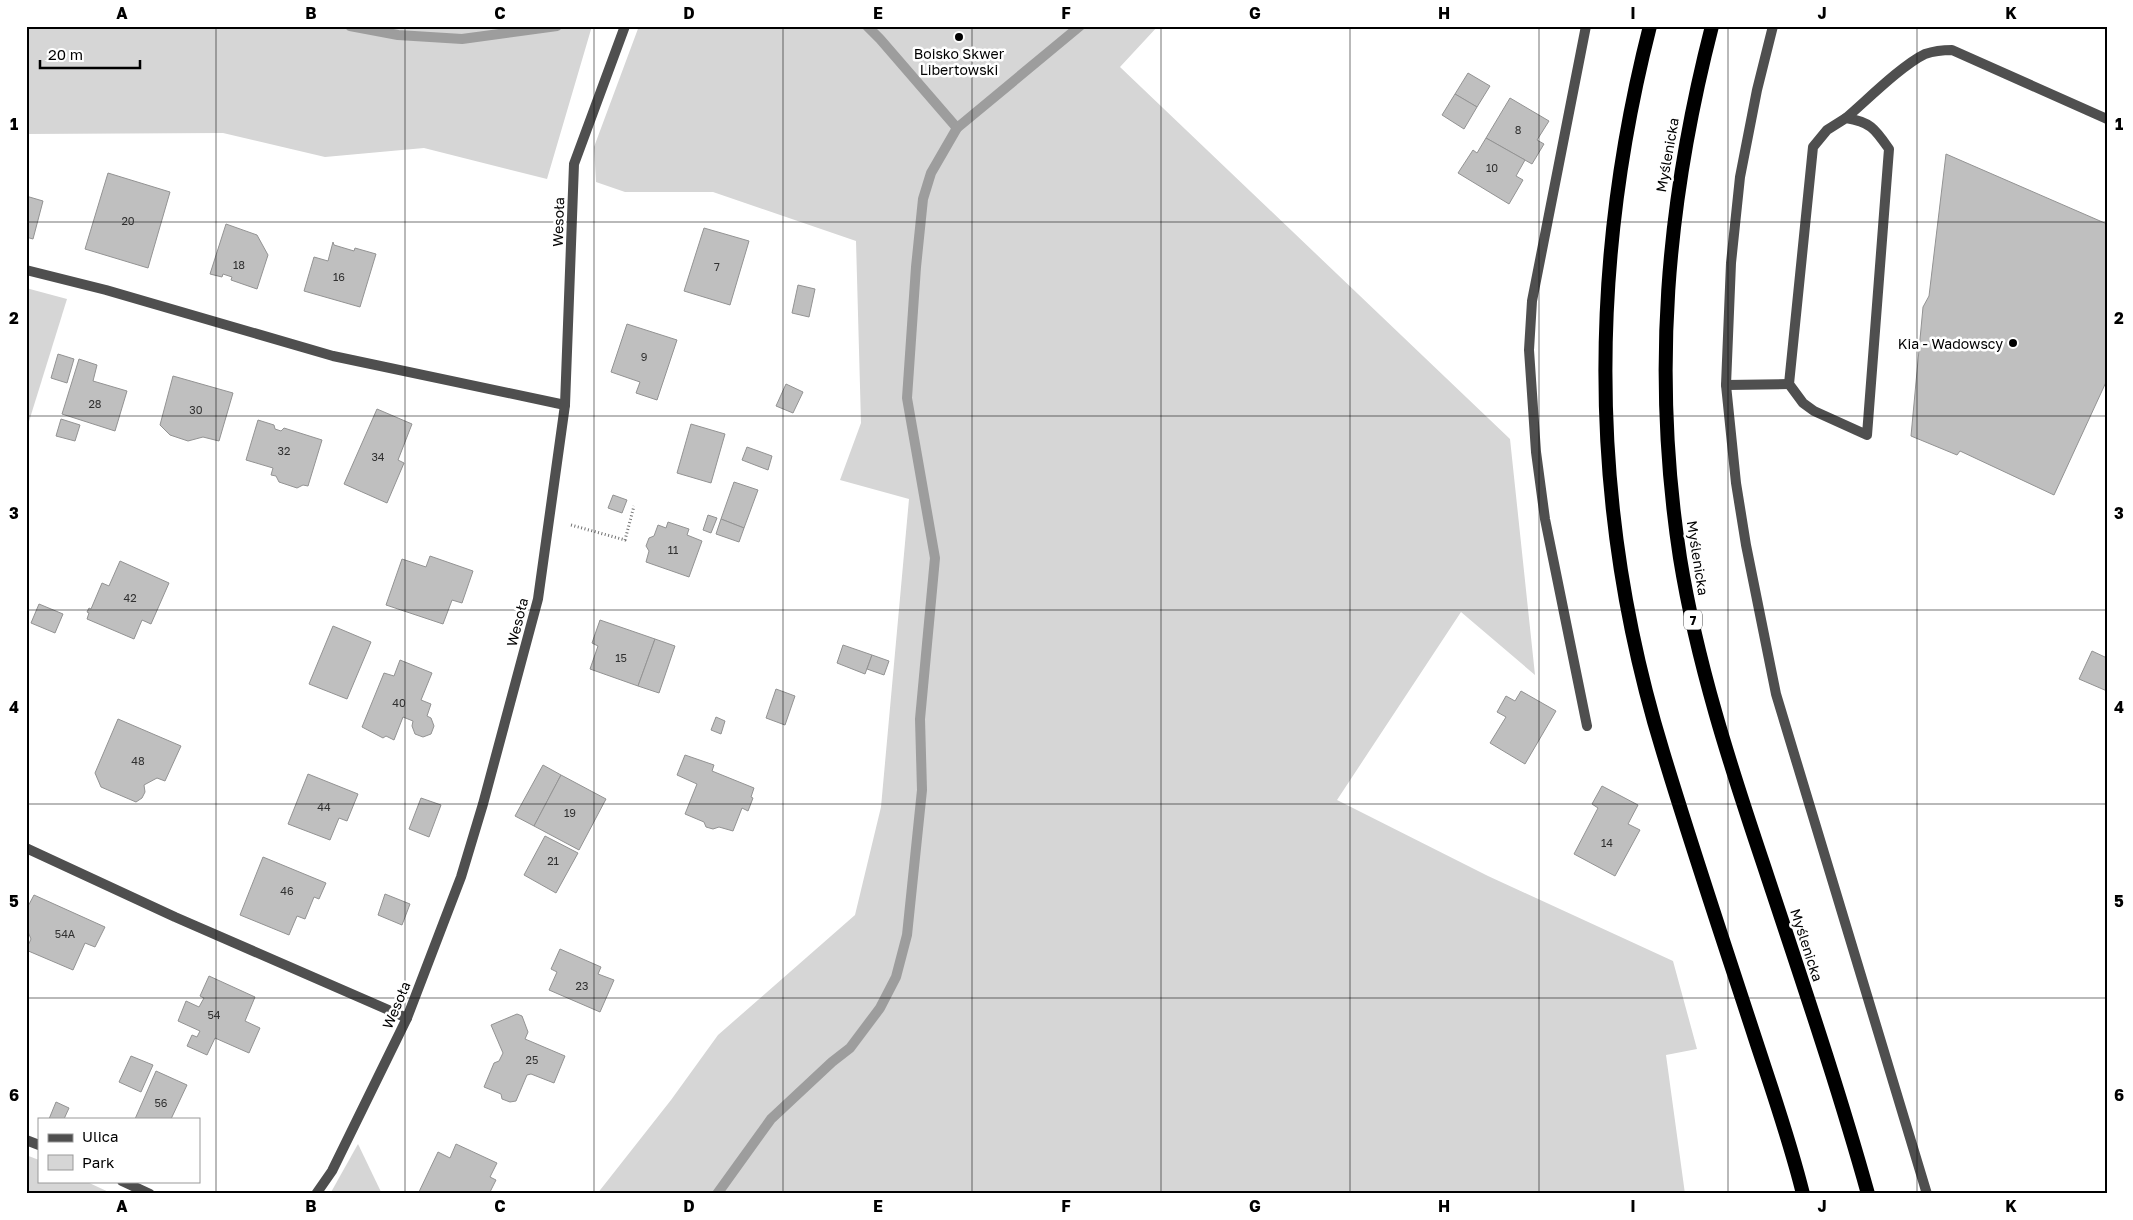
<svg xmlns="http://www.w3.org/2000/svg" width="2133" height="1220" viewBox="0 0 2133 1220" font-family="'Golos Text',sans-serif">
	<rect width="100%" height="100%" fill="#fff"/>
	<g fill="#d6d6d6">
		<path d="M26,26H592L547,179L424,148L325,157L223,133L26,134Z"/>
		<path d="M639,26H1158L1120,67L1510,439L1535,675L1461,612L1337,800L1488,876L1673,961L1697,1049L1666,1055L1685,1194H597L671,1100L718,1035L855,915L881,807L909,499L840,480L861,423L856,241L713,192H625L596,182L594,147Z"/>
		<path d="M26,288L67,299L26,431Z"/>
		<path d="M358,1144L382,1194H330Z"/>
		<path d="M26,1155L39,1160V1181H85L113,1194H26Z"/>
	</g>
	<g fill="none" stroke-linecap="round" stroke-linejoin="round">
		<g stroke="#9d9d9d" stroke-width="10">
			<path d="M350,26L398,35L462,39L557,26"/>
			<path d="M867,26L880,39L957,128"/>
			<path d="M717,1194L771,1119L832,1062L850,1048L880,1008L896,977L907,935L922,790L920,719L935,558L907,398L916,267L923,199L931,173L957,128L1080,26"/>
		</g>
	</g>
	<g fill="#bfbfbf" stroke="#939393">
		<path d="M1468,73L1490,86L1477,107L1455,94Z"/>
		<path d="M1455,94L1477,107L1464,129L1442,115Z"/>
		<path d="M1510,98L1549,121L1537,140L1544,144L1532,164L1486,138Z"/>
		<path d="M1486,138L1525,160L1516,176L1523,180L1509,204L1458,173L1473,150L1477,153Z"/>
		<path d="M1946,154L2107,224V380L2054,495L1960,451L1957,455L1911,436L1923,307L1929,296Z"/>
		<path d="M108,173L170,192L148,268L85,249Z"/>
		<path d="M26,196L43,201L33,239L26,237Z"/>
		<path d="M226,224L257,235L268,255L257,289L231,280L232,277L223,274L222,277L210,274Z"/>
		<path d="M704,228L749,241L730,305L684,291Z"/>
		<path d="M333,242L334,245L354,251L355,248L376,254L360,307L304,291L314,257L328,261Z"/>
		<path d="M798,285L815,289L809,317L792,313Z"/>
		<path d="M627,324L677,340L657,400L636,393L640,382L611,372Z"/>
		<path d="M58,354L74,359L67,383L51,378Z"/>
		<path d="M79,359L97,365L93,381L127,391L115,431L62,414Z"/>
		<path d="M173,376L233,393L219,441L203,437L188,441L170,435L160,425Z"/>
		<path d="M786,384L803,392L793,413L776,406Z"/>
		<path d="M377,409L412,424L398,460L404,463L387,503L344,484Z"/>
		<path d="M61,419L80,425L75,441L56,436Z"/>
		<path d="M258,420L274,425L275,429L281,431L284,428L322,440L308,486L303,485L297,488L279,482L276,476L271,475L273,468L246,460Z"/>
		<path d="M691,424L725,434L711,483L677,473Z"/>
		<path d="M747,447L772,456L768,470L742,460Z"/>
		<path d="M734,482L758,490L744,528L721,519Z"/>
		<path d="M613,495L627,500L622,513L608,508Z"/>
		<path d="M708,515L717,518L711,533L703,530Z"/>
		<path d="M721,519L744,528L739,542L716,534Z"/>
		<path d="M668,522L689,529L687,535L702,541L689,577L646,562L649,551L646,546L649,538L654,536L658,525L666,528Z"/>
		<path d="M430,556L473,571L462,603L452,600L443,624L386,605L402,559L426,567Z"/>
		<path d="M120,561L169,583L151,624L142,620L134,639L87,619L89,613L87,612L89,608L91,609L102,583L109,586Z"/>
		<path d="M39,604L63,614L55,633L31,623Z"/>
		<path d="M600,620L655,639L638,686L590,669L598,646L592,643Z"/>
		<path d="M333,626L371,642L347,699L309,684Z"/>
		<path d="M655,639L675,646L659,693L638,686Z"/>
		<path d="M843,645L872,655L865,674L837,663Z"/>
		<path d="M2092,651L2107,658V691L2079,679Z"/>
		<path d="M872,655L889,661L884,675L867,669Z"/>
		<path d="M400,660L432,673L421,700L431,704L427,716L431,718L434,726L431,734L423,737L415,734L412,726L413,721L403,717L394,740L386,736L383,738L362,727L384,673L394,676Z"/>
		<path d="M776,689L795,696L785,725L766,718Z"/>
		<path d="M1521,691L1556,711L1525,764L1490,743L1506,717L1497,712L1506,696L1515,701Z"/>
		<path d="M716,717L725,721L721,734L711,730Z"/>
		<path d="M118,719L181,746L165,781L157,778L144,785L145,792L142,798L136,802L101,787L95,773Z"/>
		<path d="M685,755L714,765L712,771L754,788L751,797L753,798L748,811L742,808L733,831L719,827L713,829L706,827L704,822L685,814L697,784L677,775Z"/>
		<path d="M543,765L561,775L534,826L515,816Z"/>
		<path d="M308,774L358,794L347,821L339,818L330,840L288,824Z"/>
		<path d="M561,775L606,799L579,850L534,826Z"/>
		<path d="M1602,786L1638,805L1628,824L1640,830L1615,876L1574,854L1598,808L1592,804Z"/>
		<path d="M421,798L441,805L429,837L409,829Z"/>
		<path d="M545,836L578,853L556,893L524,875Z"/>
		<path d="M263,857L326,883L319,899L314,897L305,919L297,916L289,935L240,915Z"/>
		<path d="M385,894L410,904L402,925L378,915Z"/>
		<path d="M34,895L105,927L95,947L85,943L73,970L26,950L31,939L26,927V910Z"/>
		<path d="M560,949L601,967L598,974L614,980L600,1012L549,990L557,972L551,969Z"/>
		<path d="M209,976L255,997L245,1021L260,1028L249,1053L215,1038L207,1055L187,1046L192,1035L197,1037L200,1031L178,1021L186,1001L199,1007L204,998L200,996Z"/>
		<path d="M517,1014L522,1016L528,1032L525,1039L565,1056L554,1083L531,1074L527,1075L516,1101L510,1102L502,1099L501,1094L484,1087L494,1063L499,1061L503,1053L491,1025Z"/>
		<path d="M131,1056L153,1065L141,1092L119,1082Z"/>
		<path d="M156,1071L187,1085L171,1119H135Z"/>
		<path d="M56,1102L69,1108L64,1119H49Z"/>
		<path d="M456,1144L497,1163L490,1177L496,1180L489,1194H418L438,1152L450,1158Z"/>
	</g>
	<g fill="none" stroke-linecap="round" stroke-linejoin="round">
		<path stroke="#717171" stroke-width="3" stroke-dasharray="1 2.5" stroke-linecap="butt" d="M571,525L625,540L634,506"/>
		<g stroke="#4f4f4f" stroke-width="10">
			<path d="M1586,26L1532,301L1529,350L1536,452L1545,519L1587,726"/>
			<path d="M1846,118C1871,122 1875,129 1889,149L1867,435L1814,411L1803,403L1789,384L1813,147L1827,130Z"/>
			<path d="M1846,118C1866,101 1902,65 1925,54C1934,51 1943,50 1952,50L2107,119"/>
			<path d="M26,270L106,290L333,356L565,405"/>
			<path d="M1726,385L1789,384"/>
			<path d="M26,848L175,917L407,1018"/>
			<path d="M26,1140L39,1145"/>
			<path d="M122,1181L150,1194"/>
		</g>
		<g stroke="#4f4f4f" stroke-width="10">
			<path d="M1773,26L1757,90L1740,177L1731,263L1726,385L1736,483L1746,545L1776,694L1927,1194"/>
			<path d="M316,1194L332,1171L407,1018L461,877L483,804L538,599L565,405L574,164L625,26"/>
		</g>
		<g stroke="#000" stroke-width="14">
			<path d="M1650,26C1588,269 1589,511 1663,752C1692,848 1724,943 1755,1038C1772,1090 1790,1141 1803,1194"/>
			<path d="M1712,26C1666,205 1652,375 1680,558C1697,663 1730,765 1764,866C1800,975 1837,1083 1868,1194"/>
		</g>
	</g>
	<path fill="none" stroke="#000" stroke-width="1" stroke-opacity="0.55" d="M216,26V1194M405,26V1194M594,26V1194M783,26V1194M972,26V1194M1161,26V1194M1350,26V1194M1539,26V1194M1728,26V1194M1917,26V1194M26,222H2107M26,416H2107M26,610H2107M26,804H2107M26,998H2107"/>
	<g fill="#000" stroke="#fff" stroke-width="2">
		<circle cx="959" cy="37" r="5"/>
		<circle cx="2013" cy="343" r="5"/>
	</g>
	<g text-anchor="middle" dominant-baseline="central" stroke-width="5" stroke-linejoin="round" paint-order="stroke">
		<g font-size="11" fill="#303030">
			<text x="1518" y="129">8</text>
			<text x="1492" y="167">10</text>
			<text x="128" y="220">20</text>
			<text x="239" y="264">18</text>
			<text x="717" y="266">7</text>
			<text x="339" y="276">16</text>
			<text x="644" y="356">9</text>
			<text x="95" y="403">28</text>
			<text x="196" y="409">30</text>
			<text x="284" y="450">32</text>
			<text x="378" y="456">34</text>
			<text x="673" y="549">11</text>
			<text x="130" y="597">42</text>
			<text x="621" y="657">15</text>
			<text x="399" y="702">40</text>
			<text x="138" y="760">48</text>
			<text x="324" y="806">44</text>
			<text x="570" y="812">19</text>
			<text x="1607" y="842">14</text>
			<text x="553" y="860">21</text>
			<text x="287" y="890">46</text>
			<text x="65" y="933">54A</text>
			<text x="582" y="985">23</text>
			<text x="214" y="1014">54</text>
			<text x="532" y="1059">25</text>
			<text x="161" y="1102">56</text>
		</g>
		<rect fill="#fff" stroke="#4c4c4c" stroke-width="1" x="1684" y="610.5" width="18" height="19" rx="4"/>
		<g font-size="12" font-weight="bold" fill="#000">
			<text x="1693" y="620">7</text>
		</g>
		<g font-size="14" fill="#000" stroke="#fff">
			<text x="959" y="53">Boisko Skwer<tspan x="959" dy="16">Libertowski</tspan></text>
			<text x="2003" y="343" text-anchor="end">Kia - Wadowscy</text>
		</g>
		<g font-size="14" fill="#000" stroke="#fff">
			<text transform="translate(1667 155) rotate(-80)">Myślenicka</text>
			<text transform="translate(558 222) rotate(-88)">Wesoła</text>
			<text transform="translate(1698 558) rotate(81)">Myślenicka</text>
			<text transform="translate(517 622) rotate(-76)">Wesoła</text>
			<text transform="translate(1807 945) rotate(72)">Myślenicka</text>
			<text transform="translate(396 1005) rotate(-67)">Wesoła</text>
		</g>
	</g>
	<rect width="2133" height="1220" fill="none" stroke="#ffffff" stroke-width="55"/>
	<rect x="38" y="1118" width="162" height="65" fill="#ffffff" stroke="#999999"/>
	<rect x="48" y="1134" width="25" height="8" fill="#4f4f4f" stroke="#999999"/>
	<text x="82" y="1142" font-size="15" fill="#000000">Ulica</text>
	<rect x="48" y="1155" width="25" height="15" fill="#d6d6d6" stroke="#999999"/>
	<text x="82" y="1168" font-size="15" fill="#000000">Park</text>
	<path d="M40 60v8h100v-8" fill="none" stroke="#000000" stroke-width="2.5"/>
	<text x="48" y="60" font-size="15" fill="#000000" stroke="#ffffff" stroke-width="4" paint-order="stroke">20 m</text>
	<rect x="28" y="28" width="2078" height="1164" fill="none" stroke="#000" stroke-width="2"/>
	<g font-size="16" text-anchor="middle" font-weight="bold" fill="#000">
		<text x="122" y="19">A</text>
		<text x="311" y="19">B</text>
		<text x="500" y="19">C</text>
		<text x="689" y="19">D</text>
		<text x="878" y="19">E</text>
		<text x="1066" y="19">F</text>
		<text x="1255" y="19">G</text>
		<text x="1444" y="19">H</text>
		<text x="1633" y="19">I</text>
		<text x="1822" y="19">J</text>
		<text x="2011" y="19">K</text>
		<text x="14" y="130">1</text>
		<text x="2119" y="130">1</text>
		<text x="14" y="324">2</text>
		<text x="2119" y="324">2</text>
		<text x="14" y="519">3</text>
		<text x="2119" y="519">3</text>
		<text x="14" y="713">4</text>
		<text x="2119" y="713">4</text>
		<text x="14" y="907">5</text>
		<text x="2119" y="907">5</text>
		<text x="14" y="1101">6</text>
		<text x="2119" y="1101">6</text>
		<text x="122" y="1212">A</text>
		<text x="311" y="1212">B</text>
		<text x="500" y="1212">C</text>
		<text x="689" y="1212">D</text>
		<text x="878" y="1212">E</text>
		<text x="1066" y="1212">F</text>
		<text x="1255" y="1212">G</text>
		<text x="1444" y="1212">H</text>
		<text x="1633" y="1212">I</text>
		<text x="1822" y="1212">J</text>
		<text x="2011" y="1212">K</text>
	</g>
</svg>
